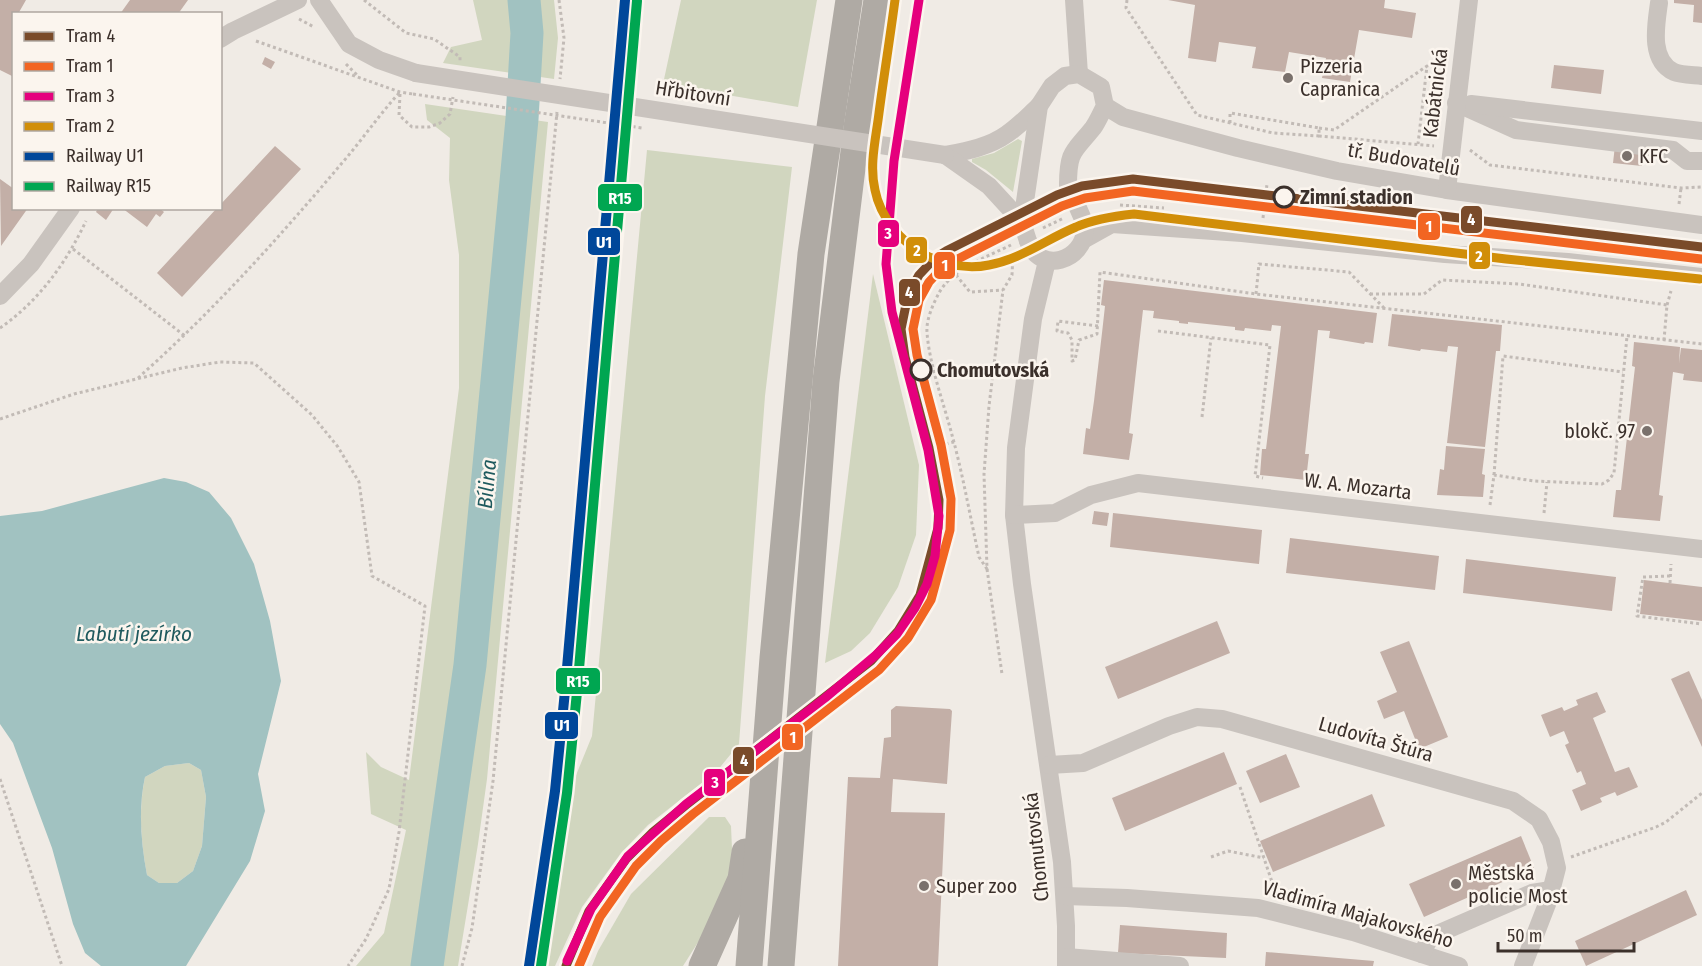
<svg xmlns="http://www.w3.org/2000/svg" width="1702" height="966" viewBox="0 0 1702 966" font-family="'Fira Sans Condensed',sans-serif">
	<rect width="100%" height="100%" fill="#f0ebe5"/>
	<g fill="#d1d6bf">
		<path d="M473,0H554L558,38L554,79L443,63L451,47L482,40Z"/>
		<path d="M681,0H817L798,107L663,84Z"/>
		<path d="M425,104L548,122L487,779L478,844L458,966H356L384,933L406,830L371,814L366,752L381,767L409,780L459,388V255L449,180L450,138L427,120Z"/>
		<path d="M1018,139L1022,141L1013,192L986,170L972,162V159L994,153Z"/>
		<path d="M647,150L792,167L765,396L739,744L717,771L648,825L621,853L582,907L555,966H544L570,790L592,736Z"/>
		<path d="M873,274L919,465L916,535L898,587L870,633L851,651L825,663Z"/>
		<path d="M189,763L201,770L206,797L202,846L193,871L177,883H159L147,875C141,843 138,809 145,777L165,766Z"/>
		<path d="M709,817H725L731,826L732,849L729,882L709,925L683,966H592L598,951L631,894Z"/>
	</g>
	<path fill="#a1c2c1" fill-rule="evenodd" d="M164,478L186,482L209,492L231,518L254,564L270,621L281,681L258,774L265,811L250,861L186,966H101L85,953L73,924L52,848L13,743L0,724V516L42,511ZM189,763L201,770L206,797L202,846L193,871L177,883H159L147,875C141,843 138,809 145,777L165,766Z"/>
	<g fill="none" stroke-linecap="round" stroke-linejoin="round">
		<path stroke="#a1c2c1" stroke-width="33" d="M427,966L470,665L522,119L527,33L524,0"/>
	</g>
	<g fill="#c3afa7">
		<path d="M0,0H26L18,14H14V77L0,70Z"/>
		<path d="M130,0H188L178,14H120Z"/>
		<path d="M1168,0H1385L1384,8L1416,13L1412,38L1359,30L1350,82L1322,78L1326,58L1289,52L1285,72L1252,68L1256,47L1219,42L1216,62L1188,58L1195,5Z"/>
		<path d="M1674,0H1702V23L1693,22L1694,5L1674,3Z"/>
		<path d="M265,57L275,62L271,69L262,64Z"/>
		<path d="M1554,65L1604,70L1601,94L1551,88Z"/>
		<path d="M1616,137L1645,140L1642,166L1613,163Z"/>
		<path d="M275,146L301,169L182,297L157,273L217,208H220V205Z"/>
		<path d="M0,179L14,189V208H28L1,246Z"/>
		<path d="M98,208H114L106,220L96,212Z"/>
		<path d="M122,208H159L164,212L160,217L156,214L147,227Z"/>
		<path d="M1104,280L1377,313L1373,343L1365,342L1364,344L1329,338L1330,331L1318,330L1305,454H1309L1306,480L1260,475L1262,449H1266L1281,326L1272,325L1271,331L1245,328L1244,331L1235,330V327L1188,322V324L1179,323V321L1153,318L1154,311L1143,310L1129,433L1133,434L1129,460L1083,454L1086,428L1090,429L1094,401L1102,333L1105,306L1101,305Z"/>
		<path d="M1392,314L1502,325L1500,351H1496L1485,447L1447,443L1458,347L1448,346L1447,352L1421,349L1420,351L1388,346Z"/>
		<path d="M1634,342L1680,347L1679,363L1681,348L1702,350V382L1683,380L1684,374L1673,372L1659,495L1663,496L1660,521L1613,517L1616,490H1621L1635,367L1632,366Z"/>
		<path d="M1446,446L1485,449L1482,474L1485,475L1483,497L1437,495L1440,469L1444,470Z"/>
		<path d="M1094,511L1109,513L1107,526L1092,524Z"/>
		<path d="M1113,513L1262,530L1259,564L1110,547Z"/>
		<path d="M1290,538L1439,556L1435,590L1286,573Z"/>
		<path d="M1466,559L1616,577L1612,611L1463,593Z"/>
		<path d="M1644,580L1702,587V621L1640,614Z"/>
		<path d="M1217,621L1230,653L1118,699L1105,667Z"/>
		<path d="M1409,641L1448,737L1419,749L1404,711L1384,719L1377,701L1397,692L1380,652Z"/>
		<path d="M1689,671L1702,700V747L1671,679Z"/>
		<path d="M1597,692L1606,712L1593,718L1615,772L1629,767L1638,787L1617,796L1615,792L1600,798L1602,802L1581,811L1572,790L1586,784L1581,771L1577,773L1565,745L1569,743L1564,731L1550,737L1541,715L1562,707L1564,711L1578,705L1576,700Z"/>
		<path d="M896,706L950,709L952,711L947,784L893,779L891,812L945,813L938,966H838L848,777L880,778L884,738L891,737V710Z"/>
		<path d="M1224,752L1237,784L1125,831L1112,798Z"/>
		<path d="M1286,754L1300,787L1260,803L1246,771Z"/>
		<path d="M1372,794L1385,826L1273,872L1260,841Z"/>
		<path d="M1521,836L1534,868L1424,917L1409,884Z"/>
		<path d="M1686,890L1697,915L1586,966L1575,941Z"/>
		<path d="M1120,925L1227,933L1226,958L1118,953Z"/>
		<path d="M1266,952L1374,961L1373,966H1265Z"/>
	</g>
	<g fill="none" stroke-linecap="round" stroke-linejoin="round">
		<g stroke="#c2bbb6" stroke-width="3" stroke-dasharray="3 3" stroke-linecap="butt">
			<path d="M364,0L406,33L434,39L460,57V61"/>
			<path d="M559,0L564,38L560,79"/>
			<path d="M1127,0L1126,8L1197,115L1273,133L1319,136"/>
			<path d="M299,19L314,27"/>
			<path d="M256,41L400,92L413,94"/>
			<path d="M346,64L358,76"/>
			<path d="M400,94L399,115L412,127H429L440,123L450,114L453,97"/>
			<path d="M1230,123V113L1319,128V136L1434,146"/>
			<path d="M1319,128L1334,130L1427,66L1418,144"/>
			<path d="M1470,150L1490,165L1681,188L1702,187"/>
			<path d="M1679,204L1681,188"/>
			<path d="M1120,205L1164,208"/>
			<path d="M1263,218L1267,184"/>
			<path d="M1043,228L1064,218"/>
			<path d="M1011,245C988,256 951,270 939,293C933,304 926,320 927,332C929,364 944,404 952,435C963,475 970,516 979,557L987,569L984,474L989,406L1003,290L1012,275L1013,254"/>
			<path d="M73,249L185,336"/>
			<path d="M1675,258L1676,240"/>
			<path d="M956,275L970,292L1003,290"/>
			<path d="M1256,294L1259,264L1349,272L1385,309"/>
			<path d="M1370,294H1424L1442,280L1519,284L1667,305L1664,340"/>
			<path d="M1667,305L1671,291"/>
			<path d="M1098,326L1058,321L1057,331L1068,333L1072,340V361L1075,360L1079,340L1097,334L1100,272L1256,294L1702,344"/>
			<path d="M0,328C39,301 66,263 86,221"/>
			<path d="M1158,331L1270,345L1255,476L1263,478"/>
			<path d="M138,378C212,312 278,239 342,163C362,140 379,115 400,92"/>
			<path d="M1202,417L1211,338"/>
			<path d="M0,419L74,394L182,368L220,362L254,363L312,415L338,447L359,482L372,576L425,606L399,832L389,889L366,939L348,966"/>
			<path d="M922,449L954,442"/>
			<path d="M1494,475L1503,356L1623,372"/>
			<path d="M1490,505L1494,475L1534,481L1602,484L1609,480L1614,473L1627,336"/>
			<path d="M1544,513L1547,482"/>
			<path d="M987,569L1002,674"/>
			<path d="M1670,576L1643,577L1637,616L1702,624"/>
			<path d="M1670,583L1671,564"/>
			<path d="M0,779L62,966"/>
			<path d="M1240,787L1272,882"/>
			<path d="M1211,857L1228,851L1264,858"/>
			<path d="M1571,857L1656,827L1666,822L1702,793"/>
			<path d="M462,966L472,928L493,781L557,112"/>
		</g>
		<g stroke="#c9c3be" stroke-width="18">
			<path d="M319,0L349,44L379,60L416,73"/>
			<path d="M1074,0L1079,74"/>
			<path d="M1659,3C1656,25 1649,60 1674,72C1681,75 1694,75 1702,76"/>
			<path d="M220,39L233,31L298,0"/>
			<path d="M1456,103L1516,130L1673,150L1687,161H1702"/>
			<path d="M1471,104L1702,131"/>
			<path d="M1105,106L1123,117L1238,148L1337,171L1447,190L1702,225"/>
			<path d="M945,155C966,151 989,147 1007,134C1019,126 1029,115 1039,106"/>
			<path d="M945,155L989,186L1022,222"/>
			<path d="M1447,190L1469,0"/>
			<path d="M1022,222L1039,106L1052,86L1065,76L1079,74L1101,87L1105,106C1101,113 1098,121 1093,128C1074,152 1068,150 1068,185"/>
			<path d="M1085,239L1112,224L1242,233L1445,254L1568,262L1702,277"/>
			<path d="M1028,241C1040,275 1084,261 1085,229"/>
			<path d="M1047,261L1033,319L1016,448L1014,515L1022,584L1062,862L1066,926V966"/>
			<path d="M0,296L31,264L71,208"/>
			<path d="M1014,515L1055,513L1091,495L1138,483L1702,549"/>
			<path d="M1049,765L1083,763L1169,726L1197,717L1222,719L1513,801L1539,819L1551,842L1557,868L1549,899L1523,966"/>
			<path d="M1065,896L1127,898L1258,908L1353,932L1459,966"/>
			<path d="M1422,954L1428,941L1435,935L1532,893L1551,890"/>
			<path d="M1066,957L1180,966"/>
		</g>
		<g stroke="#afaaa4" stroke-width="27">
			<path d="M702,966L741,879L745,852"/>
			<path d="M749,966L773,658L811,254L849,0"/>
			<path d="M781,966L826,381L857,127L877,0"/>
		</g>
		<g stroke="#c2bbb6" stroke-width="3" stroke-dasharray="3 3" stroke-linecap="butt">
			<path d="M413,94L642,128"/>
			<path d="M999,217L1003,226"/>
		</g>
		<g stroke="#c9c3be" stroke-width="18">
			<path d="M416,73L945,155"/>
			<path d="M1068,185L1082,217"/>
			<path d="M1022,222L1028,241"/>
		</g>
		<g stroke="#fbf5ee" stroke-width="15">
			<path id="rail-1" d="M529,966L555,791L565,691L625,0"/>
		</g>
		<g stroke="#fbf5ee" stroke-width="15">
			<path id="rail-2" d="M541,966L567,793L577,692L637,1"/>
		</g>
		<use href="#rail-1" stroke="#00479a" stroke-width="10"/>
		<use href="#rail-2" stroke="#00a651" stroke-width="10"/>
		<g stroke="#fbf5ee" stroke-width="14">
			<path id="tram-1" d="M566,966L589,911L627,858L653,832L686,805L871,661L898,631L920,595L938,528L939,500L929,448L905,357L901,329L908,295L919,275L936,257L946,251L1057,195L1082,186L1133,179L1702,247"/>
		</g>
		<g stroke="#fbf5ee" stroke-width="14">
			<path id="tram-2" d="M579,966L600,917L636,866L661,841L693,814L879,670L908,638L931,600L950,530L951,499L941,445L917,355L913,329L919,300L929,282L944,266L1062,206L1085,198L1133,191L1701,259"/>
		</g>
		<g stroke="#fbf5ee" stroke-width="14">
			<path id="tram-3" d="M567,961L591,909L628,856L686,804L825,698L876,655L897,634L915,608L927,584L935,556L939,516L928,450L892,312L886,264L894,161L919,0"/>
		</g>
		<g stroke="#fbf5ee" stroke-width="14">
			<path id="tram-4" d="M895,0C890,38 884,75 879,113C876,138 869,165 875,190C880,216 900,241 923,254C943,264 966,270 989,265C1021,259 1047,239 1076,227C1094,219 1114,216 1134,214L1506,259L1700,279"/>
		</g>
		<use href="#tram-1" stroke="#7a4b2a" stroke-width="9"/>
		<use href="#tram-2" stroke="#f26522" stroke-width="9"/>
		<use href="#tram-3" stroke="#e5007d" stroke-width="9"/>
		<use href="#tram-4" stroke="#d18e09" stroke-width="9"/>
	</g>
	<g fill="#7a716c" stroke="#fbf5ee" stroke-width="2">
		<circle cx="1288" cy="78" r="6"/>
		<circle cx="1627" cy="156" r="6"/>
		<circle cx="1647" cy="431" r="6"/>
		<circle cx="1456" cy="884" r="6"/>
		<circle cx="924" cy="886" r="6"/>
	</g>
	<g fill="#fbf5ee" stroke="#3b302b" stroke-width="3">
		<circle cx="1284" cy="197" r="10"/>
		<circle cx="921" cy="370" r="10"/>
	</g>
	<g text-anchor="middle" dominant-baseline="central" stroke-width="5" stroke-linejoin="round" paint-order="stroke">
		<g font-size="20" fill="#3b302b" stroke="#fbf5ee" text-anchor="start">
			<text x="1300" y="66">Pizzeria<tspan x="1300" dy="23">Capranica</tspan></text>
			<text x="1639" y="156">KFC</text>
			<text x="1635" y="431" text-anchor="end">blokč. 97</text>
			<text x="1468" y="873">Městská<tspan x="1468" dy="23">policie Most</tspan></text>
			<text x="936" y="886">Super zoo</text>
		</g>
		<g font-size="20" fill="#3b302b" stroke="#fbf5ee">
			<text transform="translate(693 93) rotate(9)">Hřbitovní</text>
			<text transform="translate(1435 93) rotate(-83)">Kabátnická</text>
			<text transform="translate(1404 159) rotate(10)">tř. Budovatelů</text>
			<text transform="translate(1358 486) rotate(7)">W. A. Mozarta</text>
			<text transform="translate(1376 739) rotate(16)">Ludovíta Štúra</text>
			<text transform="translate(1036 847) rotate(-96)">Chomutovská</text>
			<text transform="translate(1358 914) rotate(16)">Vladimíra Majakovského</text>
		</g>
		<g font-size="20" font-weight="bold" fill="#3b302b" stroke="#fbf5ee" text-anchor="start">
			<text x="1300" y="197">Zimní stadion</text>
			<text x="937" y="370">Chomutovská</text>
		</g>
		<g font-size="21" font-style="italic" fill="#1f5a5e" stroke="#fbf5ee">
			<text transform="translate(487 484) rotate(-85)">Bílina</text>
			<text x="134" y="634">Labutí jezírko</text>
		</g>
	</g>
	<g stroke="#fbf5ee" stroke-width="2">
		<rect x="597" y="183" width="46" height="29" rx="6" fill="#00a651"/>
		<rect x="1460" y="205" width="23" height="29" rx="6" fill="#7a4b2a"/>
		<rect x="1417" y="212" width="24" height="29" rx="6" fill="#f26522"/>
		<rect x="877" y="219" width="23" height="29" rx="6" fill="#e5007d"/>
		<rect x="587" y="227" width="34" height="29" rx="6" fill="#00479a"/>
		<rect x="905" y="236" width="23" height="28" rx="6" fill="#d18e09"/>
		<rect x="1468" y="241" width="23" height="29" rx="6" fill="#d18e09"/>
		<rect x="933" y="251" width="23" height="29" rx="6" fill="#f26522"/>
		<rect x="898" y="278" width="23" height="29" rx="6" fill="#7a4b2a"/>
		<rect x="555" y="667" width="46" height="28" rx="6" fill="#00a651"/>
		<rect x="544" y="711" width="35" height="29" rx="6" fill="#00479a"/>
		<rect x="781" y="723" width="23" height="28" rx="6" fill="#f26522"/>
		<rect x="732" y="746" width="23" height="29" rx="6" fill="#7a4b2a"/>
		<rect x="703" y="768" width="23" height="29" rx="6" fill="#e5007d"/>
	</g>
	<g font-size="16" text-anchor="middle" font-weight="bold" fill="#fff">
		<text x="620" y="204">R15</text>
		<text x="1471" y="225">4</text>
		<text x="1429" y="232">1</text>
		<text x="888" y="239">3</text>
		<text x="604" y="248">U1</text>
		<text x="917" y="256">2</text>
		<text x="1479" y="262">2</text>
		<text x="945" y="271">1</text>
		<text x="909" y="298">4</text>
		<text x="578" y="687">R15</text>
		<text x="562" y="731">U1</text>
		<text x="793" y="743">1</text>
		<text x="744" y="766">4</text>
		<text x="715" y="788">3</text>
	</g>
	<rect x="12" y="12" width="210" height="198" fill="#fbf5ee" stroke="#aea6a0" stroke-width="1.5"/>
	<rect x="24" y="32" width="30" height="9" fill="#7a4b2a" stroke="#aea6a0" stroke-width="1.5"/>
	<text x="66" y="42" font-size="18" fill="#3b302b">Tram 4</text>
	<rect x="24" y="62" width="30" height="9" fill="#f26522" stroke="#aea6a0" stroke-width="1.5"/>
	<text x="66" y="72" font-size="18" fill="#3b302b">Tram 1</text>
	<rect x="24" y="92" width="30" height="9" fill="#e5007d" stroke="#aea6a0" stroke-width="1.5"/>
	<text x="66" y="102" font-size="18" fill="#3b302b">Tram 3</text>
	<rect x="24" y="122" width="30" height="9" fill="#d18e09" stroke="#aea6a0" stroke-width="1.5"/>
	<text x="66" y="132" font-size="18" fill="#3b302b">Tram 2</text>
	<rect x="24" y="152" width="30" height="9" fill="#00479a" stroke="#aea6a0" stroke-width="1.5"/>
	<text x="66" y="162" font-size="18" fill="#3b302b">Railway U1</text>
	<rect x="24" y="182" width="30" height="9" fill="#00a651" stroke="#aea6a0" stroke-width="1.5"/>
	<text x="66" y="192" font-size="18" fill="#3b302b">Railway R15</text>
	<path d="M1498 942v9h136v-9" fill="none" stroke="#3b302b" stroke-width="3"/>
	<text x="1507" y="942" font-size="18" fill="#3b302b" stroke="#fbf5ee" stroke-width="4.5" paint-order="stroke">50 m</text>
</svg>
